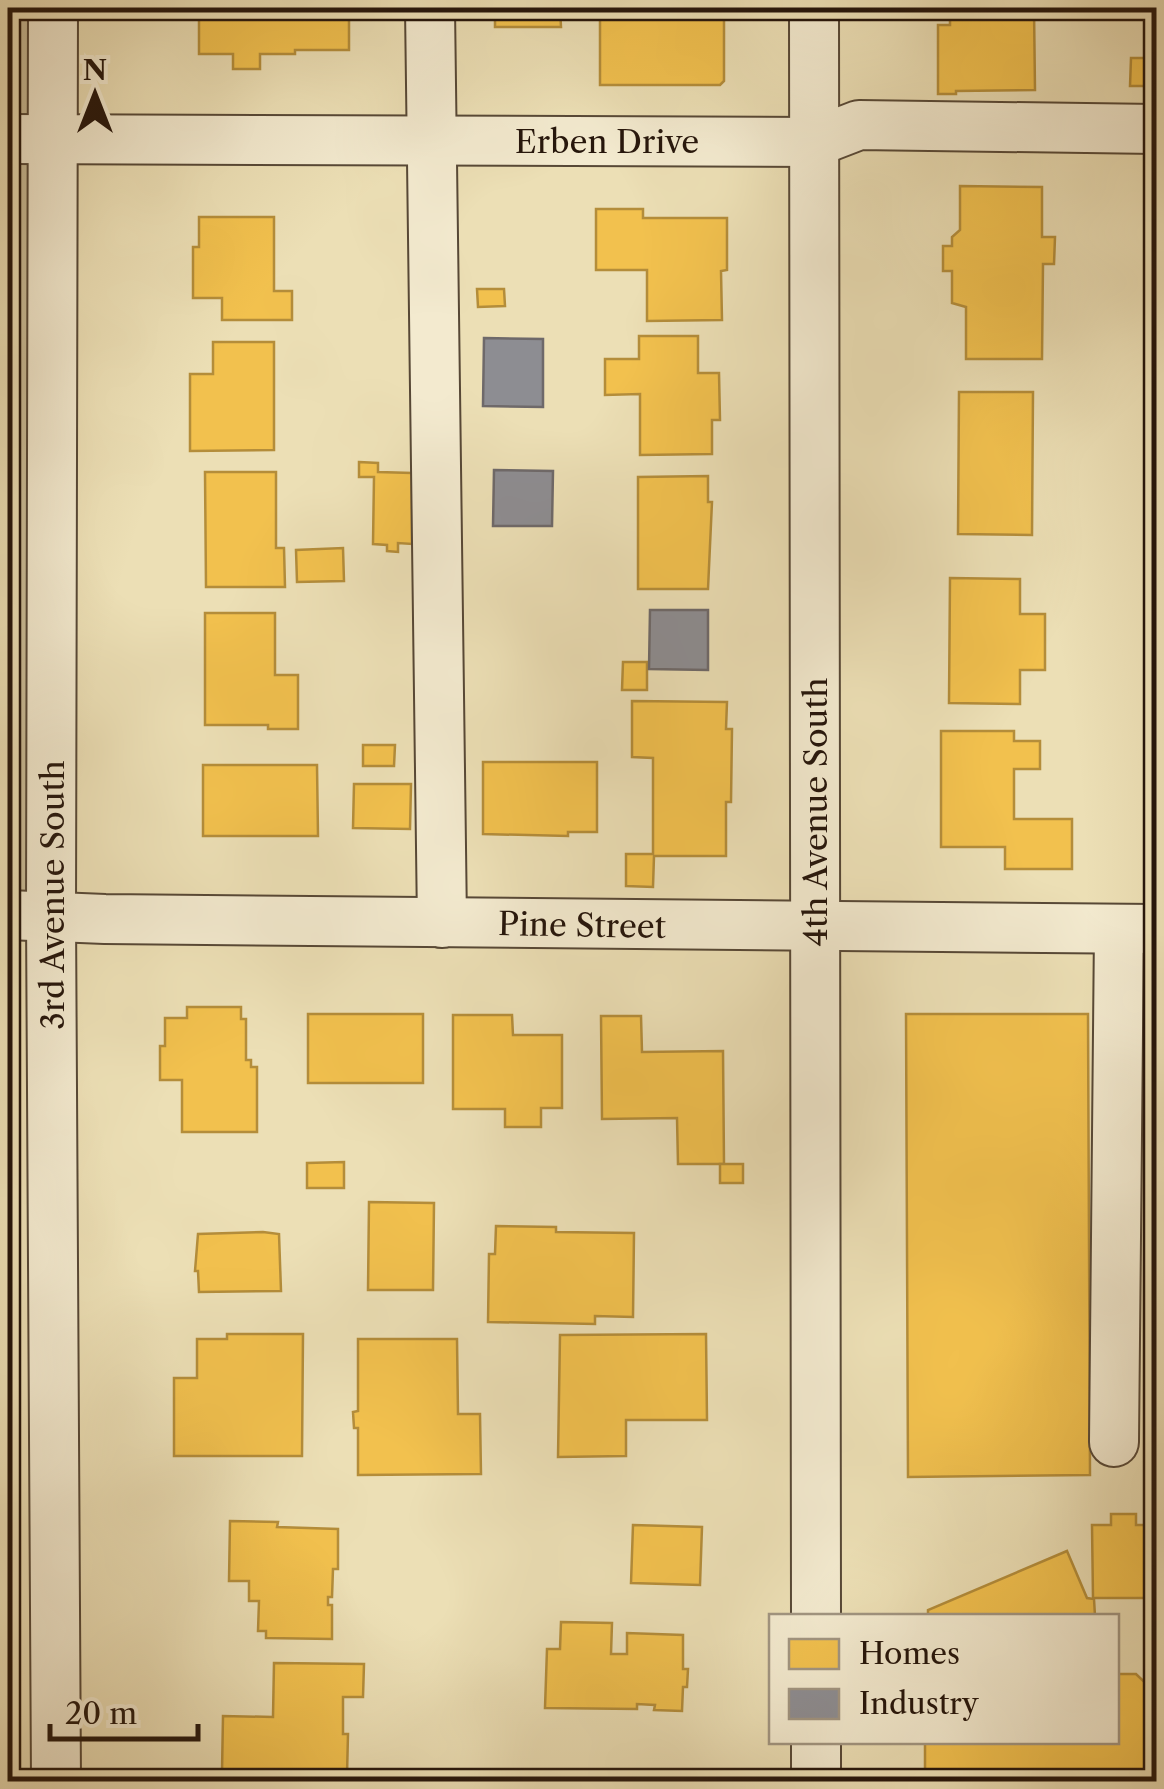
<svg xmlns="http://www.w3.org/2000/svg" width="1164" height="1789" viewBox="0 0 1164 1789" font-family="'Libre Caslon Text',serif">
	<rect width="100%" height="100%" fill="#ecdfb5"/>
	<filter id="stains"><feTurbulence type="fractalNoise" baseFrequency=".002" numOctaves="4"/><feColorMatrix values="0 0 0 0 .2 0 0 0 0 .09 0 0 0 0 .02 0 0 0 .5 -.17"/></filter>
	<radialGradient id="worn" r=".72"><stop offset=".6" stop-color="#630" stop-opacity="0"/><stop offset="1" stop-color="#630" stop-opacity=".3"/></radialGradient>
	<path fill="#cabd98" stroke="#786952" stroke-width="2.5" d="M8,8H50L51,916L8,913Z"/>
	<g fill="#f2c14e" stroke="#b48d3a" stroke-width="2.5">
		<path d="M199,8H349V50H295V54H260V69H233V54H199Z"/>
		<path d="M495,8H560L561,27H495Z"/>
		<path d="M653,8H724V81L720,85H600V15H653Z"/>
		<path d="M950,8H1034L1035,90L956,91V94H938V25H950Z"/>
		<path d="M1131,58H1156V86H1130Z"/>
		<path d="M960,186L1042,187V237H1055L1054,264H1043L1042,359H966V307L952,303V271H943V246H952V237L960,230Z"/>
		<path d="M596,209H643V218H727V270L721,271L722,320L647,321V270H596Z"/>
		<path d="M199,217H274V291H292V320H222V298H193V247H199Z"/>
		<path d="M477,289H504L505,306L478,307Z"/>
		<path d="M639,336H698V373H719L720,420H712V454L640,455V394L605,395V359H639Z"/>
		<path d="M213,342H274V450L190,451V374H213Z"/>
		<path d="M959,392H1033L1032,535L958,534Z"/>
		<path d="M359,462L378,463V472L412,473V544L398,543V552L387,551V545L373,544L374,477H359Z"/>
		<path d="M205,472H276V548H284L285,587H206Z"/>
		<path d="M708,476V502H712L708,589H638V477Z"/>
		<path d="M343,548L344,581L297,582L296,550Z"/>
		<path d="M950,578L1020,579V614H1045V670H1020V704L949,703Z"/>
		<path d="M205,613H275V675H298V729H268V725H205Z"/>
		<path d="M623,662H647V690H622Z"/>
		<path d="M632,701L727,702L726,729H732L731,802H726V856H654L653,887L626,886V854H653V758L632,757Z"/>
		<path d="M941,731H1014V741H1040V769H1014V819H1072V869H1005V847H941Z"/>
		<path d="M363,745H395L394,766H363Z"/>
		<path d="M483,762H597V832H568V836L483,834Z"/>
		<path d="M203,765H317L318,836H203Z"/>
		<path d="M354,784H411L410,829L353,828Z"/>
		<path d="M187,1007H241V1019H246V1060H251V1067H257V1132H182V1080H160V1046H165V1018H187Z"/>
		<rect x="308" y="1014" width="115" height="69"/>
		<path d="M906,1014H1088L1090,1475L908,1477Z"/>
		<path d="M453,1015H512L513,1035H562V1108H541V1127H505V1109H453Z"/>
		<path d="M601,1016H641L642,1052L723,1051L724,1164H678L677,1118L602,1119Z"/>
		<path d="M344,1162V1188H307V1163Z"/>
		<rect x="720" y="1164" width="23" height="19"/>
		<path d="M369,1202L434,1203L433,1290H368Z"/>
		<path d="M496,1226L556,1227V1232L634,1233L633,1317L595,1316V1324L488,1322L489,1254H495Z"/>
		<path d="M263,1232L279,1234L281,1291L199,1292L198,1271H195L198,1234Z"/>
		<path d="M227,1334H303L302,1456H174V1378H197V1339H227Z"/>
		<path d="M706,1334L707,1420H626V1456L558,1457L560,1335Z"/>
		<path d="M358,1339H457L458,1414H480L481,1474L358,1475V1428H354L353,1412L358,1411Z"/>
		<path d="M1111,1514H1136V1525H1156V1598H1093L1092,1525H1111Z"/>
		<path d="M230,1521L278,1522L277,1527L338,1529V1569H333L332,1597H328V1605H332V1639L266,1638V1631H258L259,1601H249V1581H229Z"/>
		<path d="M633,1525L702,1527L700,1585L631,1583Z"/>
		<path d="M1067,1551L1087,1598L1094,1599L1095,1616H928V1610Z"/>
		<path d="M561,1622L612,1623L611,1654H627V1633L683,1635V1669H688L687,1687H683L682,1711L654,1710L655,1705L637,1704V1709L545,1708L547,1649H560Z"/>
		<path d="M274,1663L364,1664L363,1697H343V1734H348L347,1775L222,1772L223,1716L273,1717Z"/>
		<path d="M1116,1674H1136L1156,1693L1155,1782H925V1742H1116Z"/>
	</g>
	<g fill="#8d8d92" stroke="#6e696a" stroke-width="2.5">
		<path d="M484,338L543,339V407L483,406Z"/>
		<path d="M494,470L553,471L552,526H493Z"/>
		<path d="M650,610H708V670L649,669Z"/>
	</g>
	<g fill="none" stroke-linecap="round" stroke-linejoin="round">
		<g stroke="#574836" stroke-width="52">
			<g id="minor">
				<path d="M53,8L51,916L56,1782"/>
				<path d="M430,8L442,923"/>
				<path d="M814,8L816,1616"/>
				<path d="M8,139L815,142L859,125L1156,129"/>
				<path d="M8,915L105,919L1156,929"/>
				<path d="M1114,1442L1119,930"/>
				<path d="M816,1742V1782"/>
			</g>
		</g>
		<use href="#minor" stroke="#f3eacf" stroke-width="48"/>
	</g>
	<g text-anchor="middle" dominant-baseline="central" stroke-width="10" stroke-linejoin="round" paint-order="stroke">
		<g font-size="32" fill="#25150b" stroke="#f3eacf">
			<text x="607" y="141">Erben Drive</text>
			<text transform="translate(815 812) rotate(-90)">4th Avenue South</text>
			<text transform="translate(52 895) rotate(-90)">3rd Avenue South</text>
			<text transform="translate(582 925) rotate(1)">Pine Street</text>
		</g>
	</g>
	<rect width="1164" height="1789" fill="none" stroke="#ecdfb5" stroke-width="40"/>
	<rect x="10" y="10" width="1144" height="1769" fill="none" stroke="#25150b" stroke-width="5"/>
	<rect x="20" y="20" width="1124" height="1749" fill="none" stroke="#25150b" stroke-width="2.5"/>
	<rect x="769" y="1614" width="350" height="130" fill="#f3eacf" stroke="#a19581" stroke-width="2.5"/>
	<rect x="789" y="1639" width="50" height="30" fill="#f2c14e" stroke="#a19581" stroke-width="2.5"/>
	<text x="859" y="1664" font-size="30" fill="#25150b">Homes</text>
	<rect x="789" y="1689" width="50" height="30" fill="#8d8d92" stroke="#a19581" stroke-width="2.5"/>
	<text x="859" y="1714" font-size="30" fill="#25150b">Industry</text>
	<g transform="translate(95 95)" stroke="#f3eacf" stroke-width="8" paint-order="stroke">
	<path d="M0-8L18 38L0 25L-18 38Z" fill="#25150b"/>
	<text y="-15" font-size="28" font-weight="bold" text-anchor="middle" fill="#25150b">N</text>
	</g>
	<path d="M50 1724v15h148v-15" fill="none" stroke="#25150b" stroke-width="5"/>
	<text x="65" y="1724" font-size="30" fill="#25150b" stroke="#f3eacf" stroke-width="8" paint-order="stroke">20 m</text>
	<rect width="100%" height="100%" filter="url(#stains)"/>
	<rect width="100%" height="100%" fill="url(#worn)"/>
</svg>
